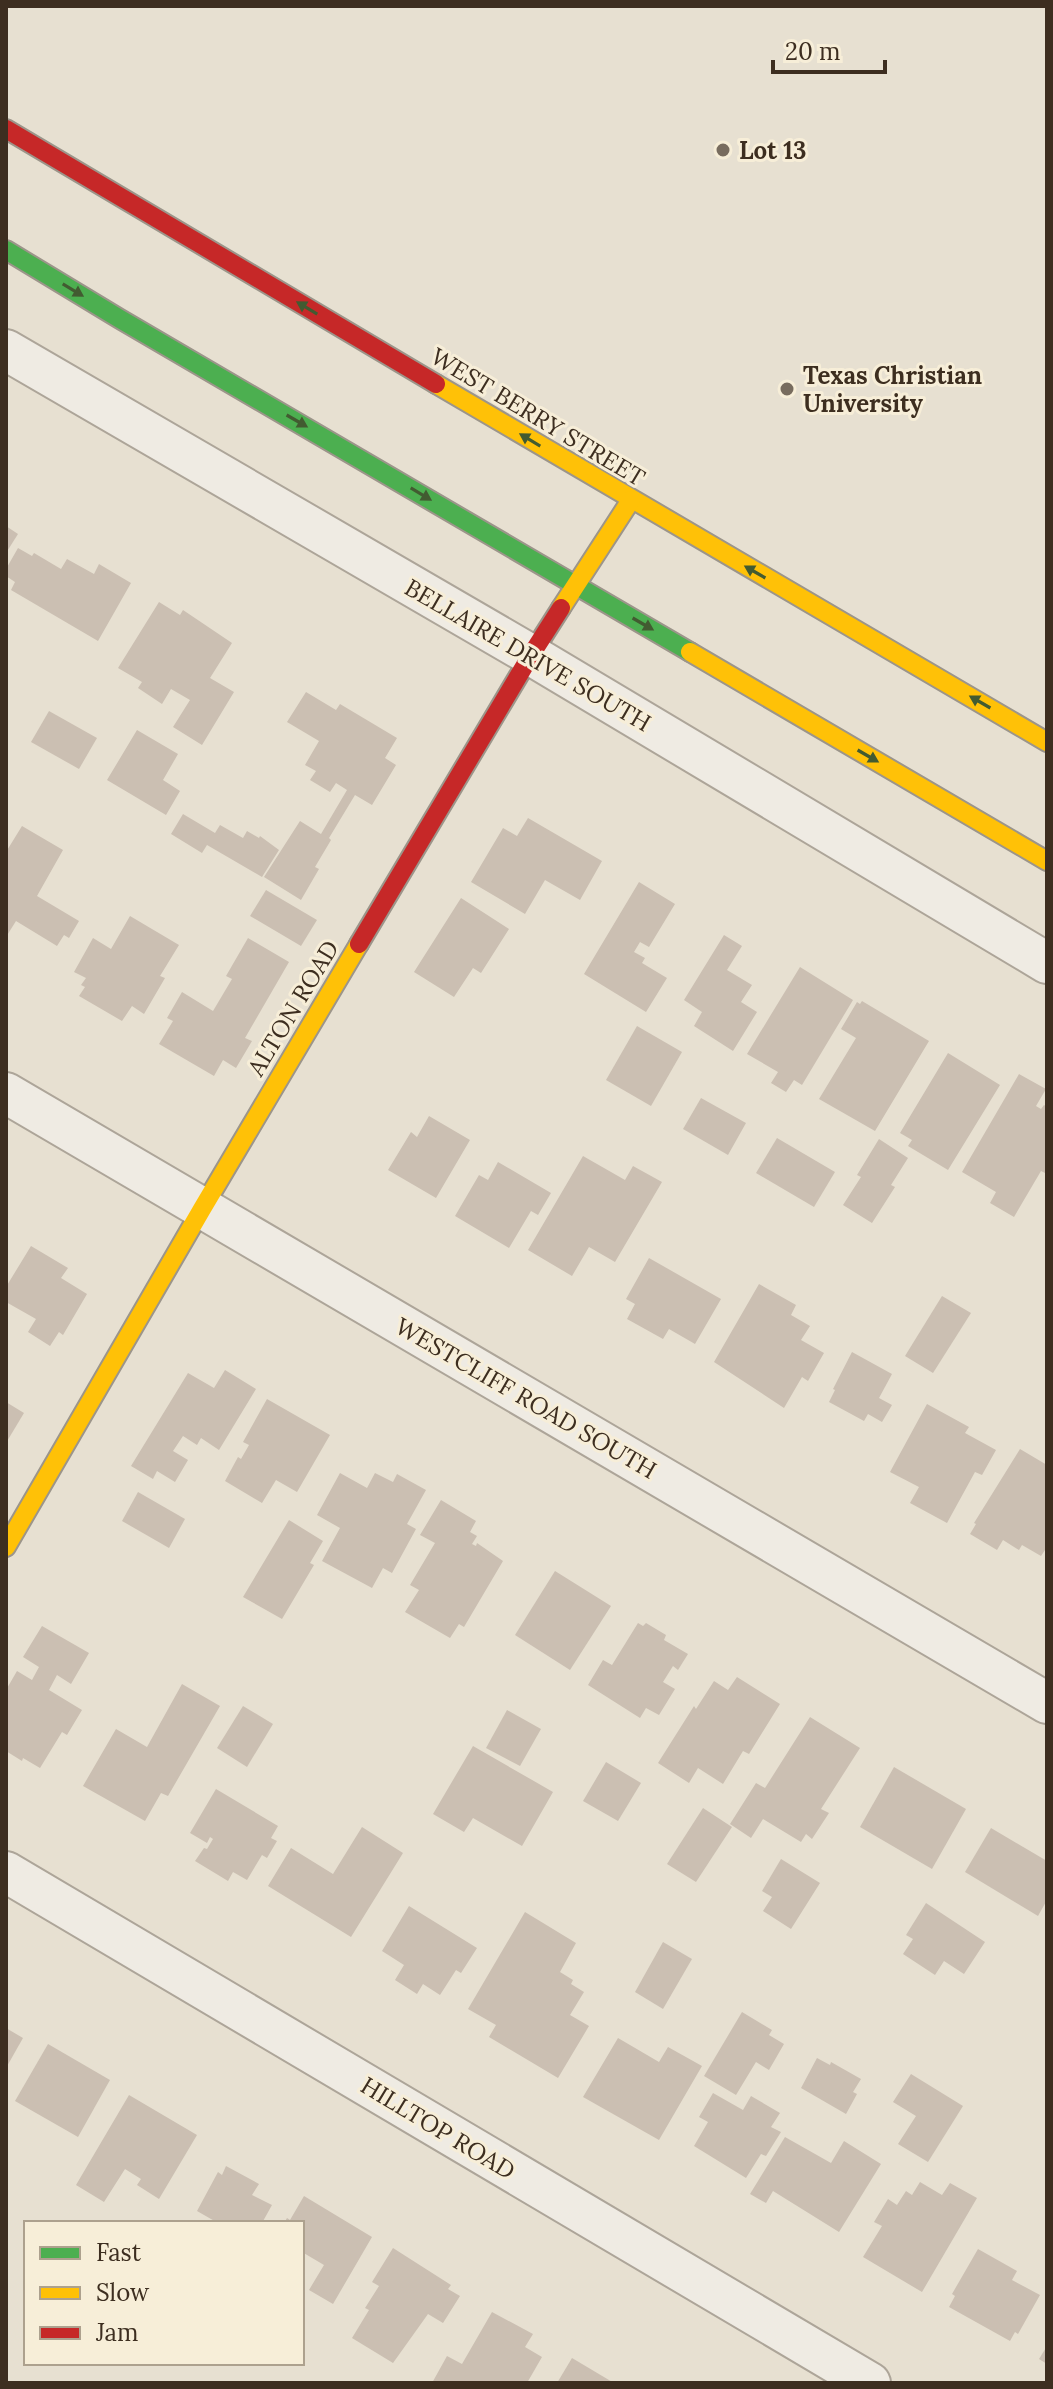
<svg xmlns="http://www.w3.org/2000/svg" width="1053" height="2389" viewBox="0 0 1053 2389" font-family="Lora,serif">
	<rect width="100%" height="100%" fill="#e7e0d1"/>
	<g fill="#cbbfb2">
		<path d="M6,526L18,534L6,553Z"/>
		<path d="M18,548L32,556L34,553L61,569L67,559L94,574L99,564L131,583L98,641L11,590L15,582L6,576V569Z"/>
		<path d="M159,602L180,615L183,610L232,643L210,678L234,692L202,745L173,727L190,700L171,689L162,704L138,688L142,682L118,668Z"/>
		<path d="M306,692L336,710L340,704L397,738L385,758L396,765L372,805L355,795L329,838L331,840L315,867L319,869L301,900L264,877L300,821L321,834L347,790L336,783L330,792L310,780L316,771L305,765L319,741L287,722Z"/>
		<path d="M49,711L97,738L79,769L31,742Z"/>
		<path d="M137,730L178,754L163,780L180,791L166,815L107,780Z"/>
		<path d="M183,814L215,833L220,825L243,838L247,831L259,838L260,836L279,850L262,877L207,845L202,853L171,834Z"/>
		<path d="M528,818L602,861L580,900L545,880L525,914L471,882L503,828L517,836Z"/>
		<path d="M22,826L63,850L37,896L79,921L69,938L64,935L57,946L16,921L6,937V852Z"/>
		<path d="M639,882L675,904L649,947L640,942L634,952L645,958L642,963L667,978L646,1012L584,974Z"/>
		<path d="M266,890L317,920L301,946L250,916Z"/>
		<path d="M461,898L509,929L481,973L473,968L454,997L414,972Z"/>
		<path d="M130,916L179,945L160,976L165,978L144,1014L132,1006L122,1021L79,996L85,987L81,985L86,978L74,972L93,938L111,949Z"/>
		<path d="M724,935L742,946L727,970L752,985L741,1002L757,1012L733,1051L694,1026L702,1012L684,1000Z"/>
		<path d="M248,938L289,962L245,1038L252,1041L236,1068L223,1060L214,1076L159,1044L173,1021L167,1018L182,992L213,1011L232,979L226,976Z"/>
		<path d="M800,967L853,1000L802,1085L794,1080L786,1092L771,1083L778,1072L747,1054Z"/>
		<path d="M862,1001L929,1041L875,1131L819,1099L856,1038L841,1029L857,1002L860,1004Z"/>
		<path d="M637,1026L682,1052L651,1106L606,1080Z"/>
		<path d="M948,1053L1000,1085L948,1170L908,1146L912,1140L900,1133Z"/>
		<path d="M1019,1074L1046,1089L1036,1106L1041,1109L1044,1105L1047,1107V1174L1041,1171L1014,1217L990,1203L996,1192L962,1172Z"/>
		<path d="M701,1098L746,1123L728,1155L683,1129Z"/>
		<path d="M429,1116L470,1140L436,1198L388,1170L411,1132L417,1137Z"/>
		<path d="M777,1138L835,1172L814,1207L756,1173Z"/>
		<path d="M879,1139L908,1158L891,1185L895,1187L872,1223L843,1205L861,1177L857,1175Z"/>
		<path d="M583,1156L625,1180L633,1166L662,1182L615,1262L589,1247L572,1276L528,1250Z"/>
		<path d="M498,1162L551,1193L538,1215L531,1211L509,1248L455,1216L479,1175L488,1180Z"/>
		<path d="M31,1246L68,1268L61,1278L87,1294L63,1335L59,1332L50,1346L28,1332L36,1319L6,1302V1287Z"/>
		<path d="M649,1258L721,1299L695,1344L669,1329L663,1339L627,1319L635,1304L626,1299Z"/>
		<path d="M759,1284L796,1305L791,1315L810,1326L801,1340L824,1353L808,1381L802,1377L784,1408L714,1362Z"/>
		<path d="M942,1296L971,1313L933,1373L905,1356Z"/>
		<path d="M852,1352L892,1374L879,1398L892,1405L882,1422L868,1414L864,1421L829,1402L835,1390L833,1389Z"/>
		<path d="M225,1370L256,1389L219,1450L201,1438L197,1445L183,1436L173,1451L188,1460L175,1482L157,1471L153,1479L131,1466L188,1373L214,1388Z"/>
		<path d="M267,1399L330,1435L297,1492L276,1480L262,1503L225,1481L238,1457L241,1459L249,1445L243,1442Z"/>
		<path d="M6,1402L24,1413L6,1443Z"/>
		<path d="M927,1404L969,1427L965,1433L996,1450L982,1475L975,1472L947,1523L910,1503L919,1487L890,1472Z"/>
		<path d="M1020,1449L1047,1465V1478L1045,1481L1047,1483V1547L1041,1556L1022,1545L1019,1550L1003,1540L997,1550L970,1534L976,1524L974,1523Z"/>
		<path d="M340,1473L367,1488L375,1473L393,1482L397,1474L426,1490L407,1524L416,1529L392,1573L383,1568L372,1588L322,1561L340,1528L317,1515Z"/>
		<path d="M138,1492L185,1519L169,1548L122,1521Z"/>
		<path d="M441,1500L476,1521L470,1532L477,1536L472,1544L476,1546L477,1543L503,1561L464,1627L459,1624L450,1638L405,1612L419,1590L410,1585L435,1543L420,1535Z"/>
		<path d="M289,1520L323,1541L310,1563L314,1565L282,1619L243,1597Z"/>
		<path d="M555,1571L611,1606L570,1670L515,1635Z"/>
		<path d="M638,1623L643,1626L646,1623L666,1635L664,1640L688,1654L678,1670L673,1666L663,1682L675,1689L659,1715L646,1708L640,1718L588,1685L603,1660L612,1665Z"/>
		<path d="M42,1626L89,1653L71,1684L57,1675L49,1690L82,1710L67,1735L62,1732L40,1768L23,1758L22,1761L6,1751V1690L17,1671L32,1680L39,1667L23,1657Z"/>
		<path d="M737,1677L780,1704L749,1754L743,1751L723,1784L698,1768L689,1783L658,1763L694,1706L696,1709L714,1681L728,1690Z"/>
		<path d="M182,1684L220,1706L168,1796L161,1793L145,1821L83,1786L116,1729L147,1747Z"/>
		<path d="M243,1706L273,1724L247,1767L217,1748Z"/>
		<path d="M507,1710L541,1729L520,1766L486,1748Z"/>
		<path d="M810,1717L860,1748L821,1809L829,1813L812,1839L806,1834L801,1842L763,1819L751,1838L730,1824L756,1783L765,1788Z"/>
		<path d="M473,1746L553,1792L522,1846L473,1818L464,1832L433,1814Z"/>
		<path d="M606,1762L641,1783L618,1821L583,1801Z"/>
		<path d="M894,1767L966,1809L932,1869L860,1827Z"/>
		<path d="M216,1789L278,1826L271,1838L277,1841L267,1858L262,1855L247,1880L233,1872L228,1881L195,1861L204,1848L207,1849L213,1839L210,1837L207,1843L190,1833Z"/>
		<path d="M703,1808L732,1827L696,1882L667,1864Z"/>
		<path d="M362,1827L403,1853L351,1937L268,1886L291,1848L333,1874Z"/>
		<path d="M991,1828L1047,1861V1900L1038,1916L965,1872Z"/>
		<path d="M781,1859L820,1883L791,1929L763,1911L772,1897L762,1891Z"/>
		<path d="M926,1903L985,1942L964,1974L944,1961L935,1975L903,1954L913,1939L906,1935Z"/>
		<path d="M409,1906L477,1948L461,1973L456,1970L440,1995L423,1984L417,1994L395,1980L404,1965L382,1951Z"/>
		<path d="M525,1912L576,1943L560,1972L573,1980L571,1984L584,1992L570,2015L589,2026L558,2078L489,2037L496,2025L468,2009Z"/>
		<path d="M663,1942L692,1959L663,2009L635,1992Z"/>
		<path d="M742,2012L772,2030L769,2035L784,2044L769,2070L756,2062L736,2095L704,2076Z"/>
		<path d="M6,2028L23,2038L6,2068Z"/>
		<path d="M618,2038L659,2062L668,2047L702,2066L659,2140L583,2097Z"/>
		<path d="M48,2044L110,2080L78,2137L15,2101Z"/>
		<path d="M817,2058L830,2065L831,2062L861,2079L853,2092L857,2094L846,2114L801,2088Z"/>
		<path d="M911,2074L963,2106L928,2162L898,2144L916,2116L893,2102Z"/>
		<path d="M713,2093L743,2110L751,2096L780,2113L771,2127L781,2132L766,2156L761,2154L746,2178L694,2146L708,2122L699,2117Z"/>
		<path d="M129,2095L197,2135L159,2199L137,2185L141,2179L125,2169L104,2202L76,2185Z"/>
		<path d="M785,2137L831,2163L844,2141L881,2164L839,2232L773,2191L766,2203L750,2194Z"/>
		<path d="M226,2166L259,2184L252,2195L272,2205L262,2223H218L197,2211L218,2172L222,2175Z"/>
		<path d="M920,2182L942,2195L950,2183L977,2198L922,2292L863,2257L882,2226L874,2222L888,2199L897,2205L906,2191L912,2195Z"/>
		<path d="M304,2196L372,2237L333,2304L309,2290L324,2265L302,2252V2223H284L287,2218L290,2220Z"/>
		<path d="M393,2248L451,2285L448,2289L460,2296L443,2323L428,2314L393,2363L352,2338L369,2310L365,2308L379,2286L372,2282Z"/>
		<path d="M978,2249L1017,2271L1012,2280L1040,2295L1018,2334L1015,2332L1010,2341L949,2307L955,2296L952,2294Z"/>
		<path d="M492,2312L533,2334L525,2347L542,2357L527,2383H432L447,2356L462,2364Z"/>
		<path d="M1047,2346V2364L1039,2359Z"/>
		<path d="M572,2358L614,2383H557Z"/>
	</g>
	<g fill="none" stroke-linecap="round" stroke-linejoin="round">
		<g stroke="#ada599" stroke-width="44">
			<g id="street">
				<path d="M6,350L531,655L1047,963"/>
				<path d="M6,1093L1047,1703"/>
				<path d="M6,1872L870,2383"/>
			</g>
		</g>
		<g stroke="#9c958a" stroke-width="22">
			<path id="fast" d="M6,250L120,319L690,652"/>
		</g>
		<g stroke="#9c958a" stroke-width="22">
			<g id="slow">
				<path d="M436,384L1047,742"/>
				<path d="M561,608L631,500"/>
				<path d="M690,652L1047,861"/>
				<path d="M6,1547L202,1209L359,944"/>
			</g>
		</g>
		<g stroke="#9c958a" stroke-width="22">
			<g id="jam">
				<path d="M6,129L436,384"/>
				<path d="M359,944L531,655L561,608"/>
			</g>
		</g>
		<use href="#street" stroke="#efebe3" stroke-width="40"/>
		<use href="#fast" stroke="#4caf50" stroke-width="18"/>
		<use href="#slow" stroke="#ffc107" stroke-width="18"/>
		<use href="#jam" stroke="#c62828" stroke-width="18"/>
	</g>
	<defs><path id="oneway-solid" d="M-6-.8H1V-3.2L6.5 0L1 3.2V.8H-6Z" transform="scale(2)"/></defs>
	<g fill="#425b31">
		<use href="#oneway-solid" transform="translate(73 290) rotate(31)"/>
		<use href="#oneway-solid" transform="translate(307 308) rotate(-149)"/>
		<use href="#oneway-solid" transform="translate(297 421) rotate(30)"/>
		<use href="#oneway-solid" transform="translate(530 440) rotate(-149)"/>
		<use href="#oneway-solid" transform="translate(421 494) rotate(31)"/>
		<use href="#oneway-solid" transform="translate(755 572) rotate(-150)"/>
		<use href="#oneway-solid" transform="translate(643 624) rotate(30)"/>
		<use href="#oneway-solid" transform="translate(980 702) rotate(-150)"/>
		<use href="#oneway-solid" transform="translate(868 756) rotate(30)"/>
	</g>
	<g fill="#786c5e" stroke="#f7eed8" stroke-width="3">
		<circle cx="723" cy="150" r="8"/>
		<circle cx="787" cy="389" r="8"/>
	</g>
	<g text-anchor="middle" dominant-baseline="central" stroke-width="6" stroke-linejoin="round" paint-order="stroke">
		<g font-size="24" font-weight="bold" fill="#3d2e20" stroke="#f7eed8" text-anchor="start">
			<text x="739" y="150">Lot 13</text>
			<text x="803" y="375">Texas Christian<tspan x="803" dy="28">University</tspan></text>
		</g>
		<g font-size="24" fill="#3d2e20" stroke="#f7eed8">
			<text transform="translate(538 417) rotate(31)">WEST BERRY STREET</text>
			<text transform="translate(528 655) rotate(30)">BELLAIRE DRIVE SOUTH</text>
			<text transform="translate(293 1008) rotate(-59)">ALTON ROAD</text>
			<text transform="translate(526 1398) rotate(30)">WESTCLIFF ROAD SOUTH</text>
			<text transform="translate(438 2128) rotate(31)">HILLTOP ROAD</text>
		</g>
	</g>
	<rect width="1053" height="2389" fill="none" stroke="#3d2e20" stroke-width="16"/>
	<rect x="24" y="2221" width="280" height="144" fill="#f7eed8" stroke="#ada18e" stroke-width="2"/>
	<rect x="40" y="2247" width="40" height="12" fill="#4caf50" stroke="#ada18e" stroke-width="2"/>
	<text x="96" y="2261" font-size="24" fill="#3d2e20">Fast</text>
	<rect x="40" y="2287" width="40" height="12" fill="#ffc107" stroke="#ada18e" stroke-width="2"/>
	<text x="96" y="2301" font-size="24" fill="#3d2e20">Slow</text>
	<rect x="40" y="2327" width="40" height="12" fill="#c62828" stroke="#ada18e" stroke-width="2"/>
	<text x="96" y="2341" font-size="24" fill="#3d2e20">Jam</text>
	<path d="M773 60v12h112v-12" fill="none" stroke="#3d2e20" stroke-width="4"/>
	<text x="785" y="60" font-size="24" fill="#3d2e20" stroke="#f7eed8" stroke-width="6" paint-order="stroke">20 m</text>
</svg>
